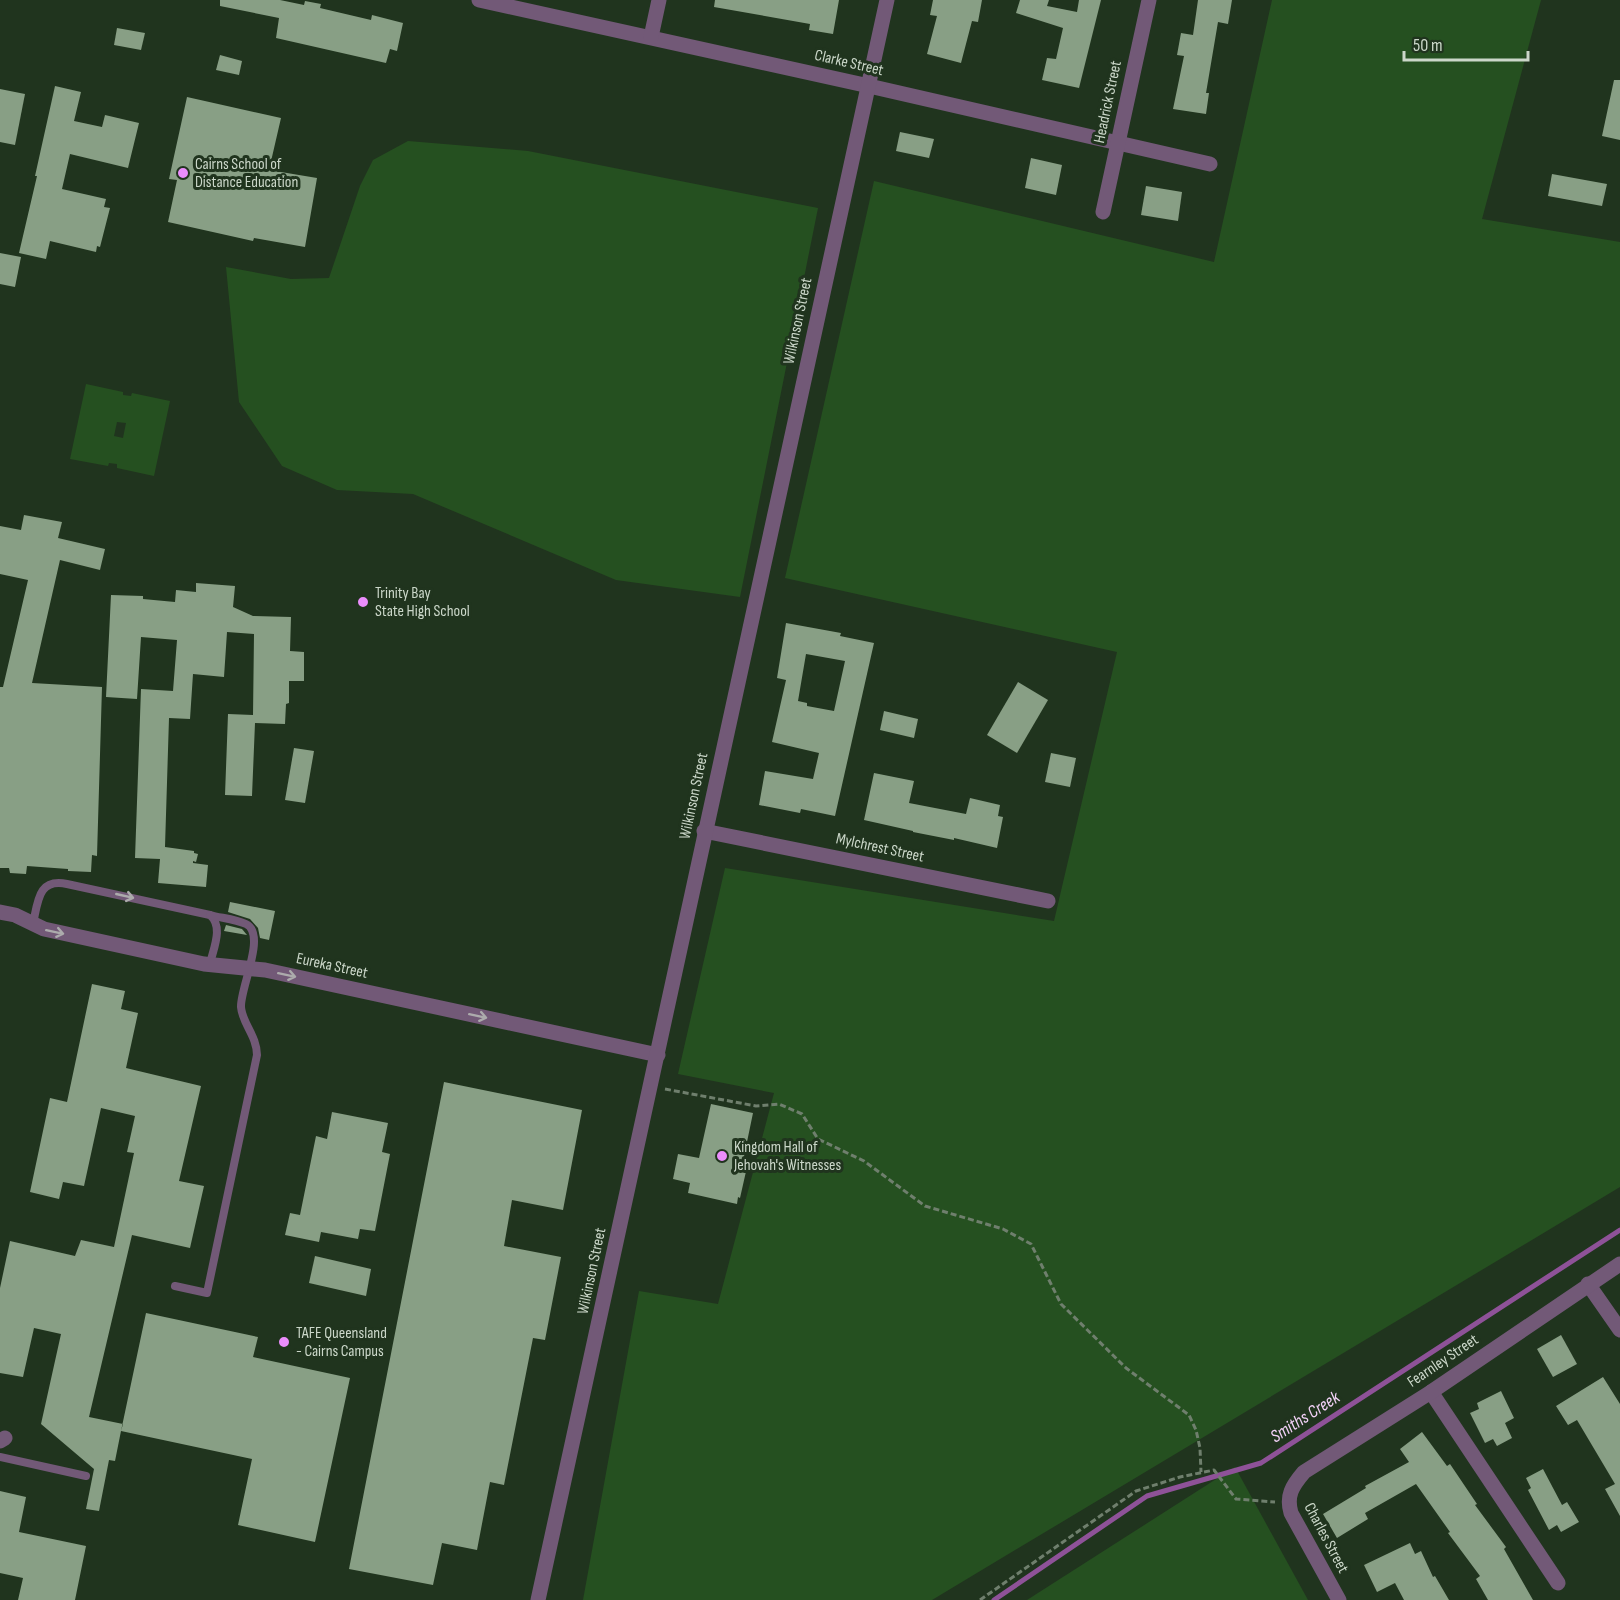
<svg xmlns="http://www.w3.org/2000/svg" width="1620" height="1600" viewBox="0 0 1620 1600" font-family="'Sofia Sans Condensed',sans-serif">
	<rect width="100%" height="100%" fill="#20341e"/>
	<g fill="#255020" fill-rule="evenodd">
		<path d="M1272,0H1541L1482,219L1620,242V1187L932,1600H583L639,1291L718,1304L774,1093L678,1074L725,868L1054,921L1117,652L785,578L874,181L1214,262Z"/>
		<path d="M408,141L528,151L818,208L740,597L616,580L413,494L337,490L282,466L239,402L226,267L291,279L329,278L360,186L373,160Z"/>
		<path d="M86,384L123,392V395L131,396L132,393L170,401L154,476L117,468V464L109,463L108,466L70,459ZM117,422L126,423L123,438L114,436Z"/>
		<path d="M1235,1467L1308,1600H1027Z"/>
	</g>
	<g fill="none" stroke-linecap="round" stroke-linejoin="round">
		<path stroke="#8e5298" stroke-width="5" d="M994,1600L1147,1496L1261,1463L1620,1230"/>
	</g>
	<g fill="#889f85" fill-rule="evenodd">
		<path d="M220,0H280L304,5L305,1L321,4L320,8L371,20L372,15L403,23L397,51L390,49L386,63L276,38L279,18L220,6Z"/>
		<path d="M715,0H839L833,34L809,30L810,24L714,7Z"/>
		<path d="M933,0H982L978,22L972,21L961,63L927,54L937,16L930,15Z"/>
		<path d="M1020,0H1049L1047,6L1077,12L1079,0H1101L1079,88L1042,80L1047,58L1056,59L1063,28L1016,13Z"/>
		<path d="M1198,0H1232L1228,24L1218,22L1206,93H1209L1206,114L1173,109L1184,56L1177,55L1181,33L1193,35Z"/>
		<path d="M117,28L145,33L141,50L114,45Z"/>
		<path d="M220,55L242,61L239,75L216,70Z"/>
		<path d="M1614,80H1620V140L1602,136Z"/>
		<path d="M55,86L81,92L74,121L102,127L105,115L139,123L128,168L70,154L62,189L106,199L104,207L110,208L100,247L97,246L96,252L50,241L46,259L19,253L37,176H35Z"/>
		<path d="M0,89L25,94L15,145L0,142Z"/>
		<path d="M187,97L281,118L269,170L317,178L305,247L254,238L253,241L168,222L177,180L169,179Z"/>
		<path d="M900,132L934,139L929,158L896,151Z"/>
		<path d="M1031,158L1062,165L1056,195L1025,188Z"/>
		<path d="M1552,174L1607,184L1602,206L1548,196Z"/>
		<path d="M1146,186L1182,192L1178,221L1141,215Z"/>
		<path d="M0,253L21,257L15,287L0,284Z"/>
		<path d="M24,515L62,522L58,538L105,549L100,570L60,560L32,683L102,687L97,856L92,855L91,872L68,871V869L27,866L26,874L10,873L9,868H0V687H3L28,580L0,574V526L21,530Z"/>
		<path d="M196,583L235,586L233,607L253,616L291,617L290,651L304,652V681H289V703L286,704L285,724L255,723L252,796L225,795L228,714L253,715L254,634L227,632L224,677L193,674L190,719L169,718L165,847L194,851V853L198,854L196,862L193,861V863L208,865L206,887L158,883L160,859L135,858L141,689L173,691L177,640L141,637L137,699L106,697L111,595L143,596V599L175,602L176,590L196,592Z"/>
		<path d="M786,623L841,633L840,636L874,643L835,816L801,809L800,813L759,805L765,771L813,779L819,753L772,742L786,680L777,678ZM806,654L845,661L834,711L807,706V703L798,701Z"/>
		<path d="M1018,682L1048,700L1017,753L987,735Z"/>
		<path d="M884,711L918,719L914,738L880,730Z"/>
		<path d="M294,748L314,751L305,803L285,800Z"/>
		<path d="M1051,753L1076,758L1070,787L1045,782Z"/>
		<path d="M874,773L914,781L909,803L966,814L970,798L1000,805L998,816L1003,817L997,848L954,838V840L913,832V831L864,820Z"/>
		<path d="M230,902L275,911L269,940L260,938L258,928L250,919L228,912Z"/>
		<path d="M226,925L242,929L247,935L224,931Z"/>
		<path d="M92,984L125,991L121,1009L138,1013L126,1068L201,1086L179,1181L204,1186L190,1248L132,1235L89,1417L123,1424L121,1431L146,1313L258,1337L253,1357L350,1378L315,1542L238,1525L252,1459L121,1431L115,1461L109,1460L99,1511L86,1509L94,1469L41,1424L61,1334L34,1328L23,1377L0,1373V1288L10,1241L75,1256L81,1240L114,1247L134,1153L127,1152L135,1116L101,1108L84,1186L63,1182L59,1199L30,1192L50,1098L67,1102Z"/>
		<path d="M444,1082L582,1110L563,1210L512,1200L504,1246L561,1257L545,1340L533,1338L504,1485L490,1482L477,1550L442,1543L433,1585L349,1569Z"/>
		<path d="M711,1104L753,1113L742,1166L747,1167L740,1198L738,1197L737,1204L688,1193L690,1183L673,1179L678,1154L699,1158Z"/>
		<path d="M332,1112L388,1123L382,1152L390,1154L375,1231L360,1229L358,1239L321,1232L319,1242L285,1235L290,1213L300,1215L316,1136L327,1139Z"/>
		<path d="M315,1256L371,1269L366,1296L309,1283Z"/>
		<path d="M1561,1335L1577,1364L1553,1377L1537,1349Z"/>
		<path d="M1603,1377L1620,1404V1516L1605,1489L1615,1484L1577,1420L1568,1425L1556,1406Z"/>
		<path d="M1501,1391L1514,1418L1505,1423L1512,1438L1497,1446L1493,1439L1485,1443L1470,1413L1479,1409L1477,1403Z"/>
		<path d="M1422,1432L1447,1466L1450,1464L1477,1504L1475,1505L1506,1547L1504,1549L1533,1600H1488L1476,1579L1480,1576L1448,1533L1450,1532L1416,1484L1365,1513L1368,1519L1337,1538L1323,1514L1366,1488L1365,1486L1409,1462L1400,1449Z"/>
		<path d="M1543,1469L1562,1505L1567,1502L1579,1522L1561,1532L1557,1525L1549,1530L1528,1490L1531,1488L1526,1478Z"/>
		<path d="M0,1491L26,1497L19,1532L86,1546L75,1600H18L23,1578L0,1573Z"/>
		<path d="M1410,1543L1415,1554L1421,1551L1433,1577L1435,1576L1449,1600H1404L1395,1583L1377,1592L1364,1565Z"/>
	</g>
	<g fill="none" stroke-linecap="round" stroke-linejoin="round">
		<g stroke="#6f7f6d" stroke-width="3" stroke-dasharray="6 3" stroke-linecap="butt">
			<path d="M665,1089L756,1106L779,1104L802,1114L818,1139L864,1161L925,1206L1003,1229L1031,1244L1061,1304L1126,1368L1189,1415L1196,1430L1200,1448L1201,1472"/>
			<path d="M980,1600L1136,1491L1180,1477L1214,1470L1236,1499L1275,1502"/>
		</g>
		<g stroke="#725977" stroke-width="8">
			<path d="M33,924C38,901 38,878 67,884L210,915C224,927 213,949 210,964"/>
			<path d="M175,1286L207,1293L257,1055C257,1036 242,1023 241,1007C240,988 267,934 246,924C235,919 221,918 210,915"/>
			<path d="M0,1457L86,1476"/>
		</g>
		<g stroke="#725977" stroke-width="15">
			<path d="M479,0L869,86L1210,164"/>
			<path d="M651,37L659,0"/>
			<path d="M1103,212L1149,0"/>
			<path d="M704,831L1048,901"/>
			<path d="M0,912L15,915L44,929L204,964L265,970L658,1055"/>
			<path d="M1588,1284L1620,1330"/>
			<path d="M1431,1392L1558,1583"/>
			<path d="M0,1441L5,1438"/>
			<path d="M1339,1600L1291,1513C1286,1496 1292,1486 1304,1472L1431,1392L1620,1264"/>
		</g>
		<path stroke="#725977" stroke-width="15" d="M538,1600L887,0"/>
	</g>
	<defs><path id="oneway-shaft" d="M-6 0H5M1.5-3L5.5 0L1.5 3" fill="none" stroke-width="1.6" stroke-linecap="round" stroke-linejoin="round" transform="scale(1.5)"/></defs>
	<g stroke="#acabac">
		<use href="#oneway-shaft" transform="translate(125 896) rotate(13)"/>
		<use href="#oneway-shaft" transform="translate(55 932) rotate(12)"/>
		<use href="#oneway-shaft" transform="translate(287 975) rotate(12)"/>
		<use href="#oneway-shaft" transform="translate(478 1016) rotate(12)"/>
	</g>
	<g fill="#eb8dfc" stroke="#20341e" stroke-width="2">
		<circle cx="183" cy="173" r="6"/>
		<circle cx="363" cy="602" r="6"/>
		<circle cx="722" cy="1156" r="6"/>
		<circle cx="284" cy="1342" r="6"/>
	</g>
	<g text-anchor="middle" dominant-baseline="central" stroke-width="6" stroke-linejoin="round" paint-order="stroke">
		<g font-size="16" fill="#cbd7c9" stroke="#20341e">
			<text transform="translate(849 63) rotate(13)">Clarke Street</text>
			<text transform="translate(1108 102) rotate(-78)">Headrick Street</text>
			<text transform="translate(798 321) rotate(-78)">Wilkinson Street</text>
			<text transform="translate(694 796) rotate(-78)">Wilkinson Street</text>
			<text transform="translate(880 848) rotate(12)">Mylchrest Street</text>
			<text transform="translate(332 966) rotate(12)">Eureka Street</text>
			<text transform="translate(592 1271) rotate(-78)">Wilkinson Street</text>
			<text transform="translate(1443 1361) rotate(-34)">Fearnley Street</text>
			<text transform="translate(1326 1538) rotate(62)">Charles Street</text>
		</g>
		<g font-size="16" fill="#cbd7c9" stroke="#20341e" text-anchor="start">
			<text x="195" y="164">Cairns School of<tspan x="195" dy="18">Distance Education</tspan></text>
			<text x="375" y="593">Trinity Bay<tspan x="375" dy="18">State High School</tspan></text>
			<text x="734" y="1147">Kingdom Hall of<tspan x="734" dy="18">Jehovah's Witnesses</tspan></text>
			<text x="296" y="1333">TAFE Queensland<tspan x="296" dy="18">- Cairns Campus</tspan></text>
		</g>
		<g font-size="18" font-style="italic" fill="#f3d2f8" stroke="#20341e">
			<text transform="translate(1305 1417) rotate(-33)">Smiths Creek</text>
		</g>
	</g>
	<path d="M1404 51v9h124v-9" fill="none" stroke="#cbd7c9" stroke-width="3"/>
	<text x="1413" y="51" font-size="18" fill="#cbd7c9" stroke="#20341e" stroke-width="4.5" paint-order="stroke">50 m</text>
</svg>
